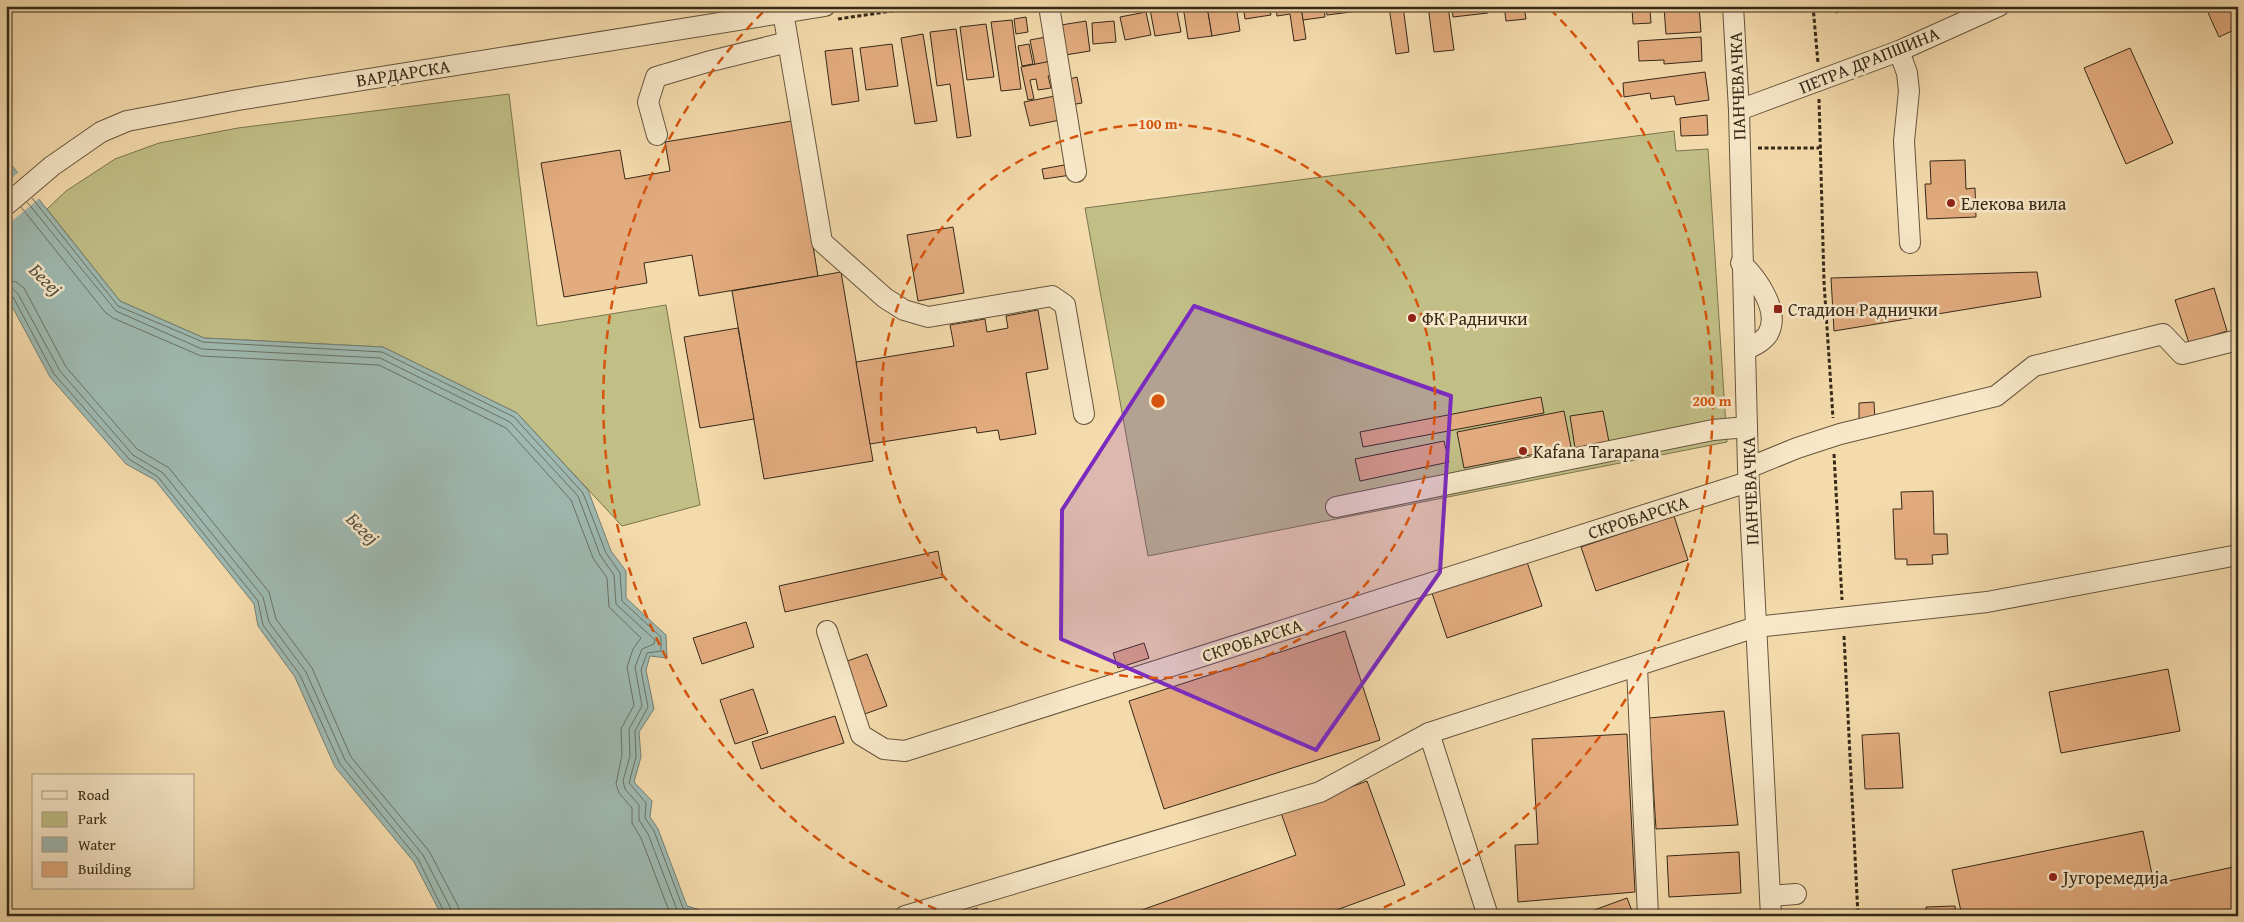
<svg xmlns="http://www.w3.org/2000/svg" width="2244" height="922" viewBox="0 0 2244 922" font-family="'Gentium Book Plus',serif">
	<rect width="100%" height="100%" fill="#f4dbac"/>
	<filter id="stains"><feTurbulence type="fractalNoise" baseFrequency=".004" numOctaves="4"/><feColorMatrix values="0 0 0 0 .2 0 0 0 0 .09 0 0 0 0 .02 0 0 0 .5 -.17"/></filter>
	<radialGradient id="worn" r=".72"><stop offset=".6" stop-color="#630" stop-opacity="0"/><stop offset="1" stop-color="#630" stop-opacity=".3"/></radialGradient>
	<g fill="#c1be86" stroke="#7c744f">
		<path d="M509,94L537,326L666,305L700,505L622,526L517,413L383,347L204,338L120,301L47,209L66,191L115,159L159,143L238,128Z"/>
		<path d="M1674,131L1676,151L1708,149L1727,442L1148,556L1085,208Z"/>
	</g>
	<path fill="#9eb9b1" stroke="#747f74" d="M6,158L120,301L204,338L383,347L517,413L588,490L611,551L626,571V598L666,635L667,658L650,656L646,670L654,709L639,732L641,757L634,782L652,801L650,817L658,829L687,906L700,910L702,916H442L414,862L335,767L295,677L258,626L254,604L155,480L126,464L50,377L6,295Z"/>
	<path fill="#f4dbac" d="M20,171L41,197L6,226V183Z"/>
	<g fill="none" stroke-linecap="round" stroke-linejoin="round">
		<g stroke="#6a7164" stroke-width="1">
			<path d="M32,198L118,306L203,342L382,352L514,417L583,493L606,553L620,573L622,601L661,637V651L647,653L641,670L648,707L635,731L636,757L629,783L646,803L645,818L654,831L683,908L697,916"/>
			<path d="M27,202L116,311L202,349L380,358L510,422L578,496L600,555L614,575L616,604L655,640L654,644L642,649L635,667L642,706L629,729L630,756L623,781L625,789L639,805V820L648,834L677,910L682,916"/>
			<path d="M21,207L105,312L113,318L201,356L379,365L506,428L571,500L593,558L607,578L609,607L641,638L633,649L627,667L634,705L621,729L622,755L616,784L619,793L632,808V823L641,838L671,916"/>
			<path d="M6,280L16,282L24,288L66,367L137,449L169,468L269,592L276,619L312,668L351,757L429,851L458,906L460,916"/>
			<path d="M6,288L13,289L18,294L60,371L133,455L163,473L263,597L269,622L306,672L345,760L423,855L451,909L452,916"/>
			<path d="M6,294L13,297L54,374L129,459L158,477L258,601L263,625L300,675L340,764L418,859L446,916"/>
		</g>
	</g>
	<g fill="#e3ac7f" stroke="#362918">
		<path d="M1167,6H1176L1181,32L1155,36L1150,9Z"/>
		<path d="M1183,6H1207L1212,36L1188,39Z"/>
		<path d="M1207,6H1236L1240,31L1212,36Z"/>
		<path d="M1243,6H1269L1271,15L1245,19Z"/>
		<path d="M1276,6H1301L1306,39L1294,41L1290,14L1277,16Z"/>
		<path d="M1301,6H1324L1325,17L1303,20Z"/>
		<path d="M1326,6H1367V10L1327,15Z"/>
		<path d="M1374,6H1403L1409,52L1396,54L1389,7L1374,9Z"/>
		<path d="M1428,6H1448L1454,50L1434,52Z"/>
		<path d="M1452,6H1487L1488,13L1453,17Z"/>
		<path d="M1504,6H1524L1526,19L1506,21Z"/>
		<path d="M1618,6H1699L1701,32L1666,34L1664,8L1650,9L1651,23L1633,24L1632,8H1618Z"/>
		<path d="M1833,6H1852L1836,13Z"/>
		<path d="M2205,6H2238V28L2219,37Z"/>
		<path d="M1146,12L1151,35L1125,40L1120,17Z"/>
		<path d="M1026,17L1028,32L1016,34L1014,19Z"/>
		<path d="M1012,20L1021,89L1001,91L991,22Z"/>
		<path d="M1086,21L1090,51L1065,55L1061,25Z"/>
		<path d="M1114,21L1116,42L1093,44L1092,23Z"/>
		<path d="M986,24L994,77L967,80L960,27Z"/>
		<path d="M956,29L971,136L957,138L950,84L937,86L930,32Z"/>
		<path d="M923,34L937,121L915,124L901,38Z"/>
		<path d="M1046,37L1051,61L1035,65L1030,40Z"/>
		<path d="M1701,37L1702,61L1664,64V60L1639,61L1638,41Z"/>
		<path d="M892,44L898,86L866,90L860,48Z"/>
		<path d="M1029,44L1033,64L1022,66L1018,46Z"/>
		<path d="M852,48L859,101L832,105L825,51Z"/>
		<path d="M2130,48L2173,143L2126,164L2084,68Z"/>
		<path d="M1051,61L1054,75L1048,76L1051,88L1038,90L1036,79L1030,80L1034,99L1028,100L1021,67Z"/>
		<path d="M1705,72L1709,100L1676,105L1674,96L1651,99L1650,93L1624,97L1623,83Z"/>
		<path d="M1077,77L1082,103L1070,105L1066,80Z"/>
		<path d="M1055,96L1060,120L1030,126L1024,102Z"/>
		<path d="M1707,115L1708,135L1681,136L1680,118Z"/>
		<path d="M792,121L818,276L699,296L692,255L644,263L647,283L564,297L541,163L620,150L625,179L670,171L665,142Z"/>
		<path d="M1965,160L1966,189L1975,188L1976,217L1927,219L1925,184H1931L1930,161Z"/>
		<path d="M1070,164L1071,175L1044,179L1042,169Z"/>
		<path d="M953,227L964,293L918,301L907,235Z"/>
		<path d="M841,272L873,461L764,479L732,291Z"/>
		<path d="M2037,272L2041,297L1834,331L1831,278Z"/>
		<path d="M2214,288L2227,331L2189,343L2175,300Z"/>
		<path d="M1038,310L1048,369L1026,373L1036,434L1000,440L998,430L977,433L976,427L870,444L856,362L954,346L950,325L985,319L987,332L1008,328L1006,316Z"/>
		<path d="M738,328L754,419L700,428L684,337Z"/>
		<path d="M1541,397L1544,413L1363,447L1360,432Z"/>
		<path d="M1874,402L1875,421H1859V403Z"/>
		<path d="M1564,411L1571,447L1464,468L1457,432Z"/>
		<path d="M1603,411L1609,442L1575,448L1570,416Z"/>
		<path d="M1444,441L1449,462L1360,481L1355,459Z"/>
		<path d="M1933,491L1934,534H1947L1948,554L1932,555L1933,564L1907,565V559H1895L1893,509H1902L1901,492Z"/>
		<path d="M1674,516L1688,560L1596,591L1581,547Z"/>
		<path d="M938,551L943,577L785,612L779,586Z"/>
		<path d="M1527,562L1542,606L1447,638L1432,593Z"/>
		<path d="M746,622L754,647L702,664L693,638Z"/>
		<path d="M1345,631L1380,740L1164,809L1129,701Z"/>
		<path d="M1144,643L1149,658L1118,668L1113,653Z"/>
		<path d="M867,654L887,706L862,715L842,663Z"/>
		<path d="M2168,669L2180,731L2061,753L2049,692Z"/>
		<path d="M753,689L768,733L735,744L720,700Z"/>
		<path d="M1724,711L1738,825L1656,829L1649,718Z"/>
		<path d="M835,716L844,743L761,769L752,742Z"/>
		<path d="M1899,733L1903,788L1865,789L1862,735Z"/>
		<path d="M1627,734L1635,892L1518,902L1515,845L1538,844L1532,739Z"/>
		<path d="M1367,781L1405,885L1320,916H1125L1296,855L1281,813Z"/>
		<path d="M2143,831L2154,884L2238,866V916H1962L1952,870Z"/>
		<path d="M1739,852L1741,893L1669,897L1667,856Z"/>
		<path d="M1627,898L1634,916H1578Z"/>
		<path d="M1955,906L1956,916H1926V907Z"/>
		<path d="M977,908L979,916H954Z"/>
	</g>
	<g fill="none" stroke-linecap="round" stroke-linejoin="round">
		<g stroke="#66563d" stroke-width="22">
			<g id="minor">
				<path d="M1049,6L1076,172"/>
				<path d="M1733,6L1739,110L1748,468L1771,916"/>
				<path d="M783,12L822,242L885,298L904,310L928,317L1052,296L1065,305L1084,414"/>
				<path d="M1899,51L1907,73L1909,91L1904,141L1910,243"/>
				<path d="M1739,110L1899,51L1999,6"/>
				<path d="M657,135L648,102L656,77L707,62L788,42"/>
				<path d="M6,205L52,166L101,132L127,121L238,100L825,6"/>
				<path d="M1741,263C1757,278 1781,311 1768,334C1763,342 1753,346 1745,350"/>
				<path d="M1748,468L1797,448L1840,434L1996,396L2034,366L2163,334L2182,354L2238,340"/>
				<path d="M1336,507L1713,430L1747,427"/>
				<path d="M827,631L861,735L884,749L905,751L1748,482"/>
				<path d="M1637,667L1648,916"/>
				<path d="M1429,733L1488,916"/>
				<path d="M1770,896L1796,894"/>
				<path d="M905,916L1320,792L1429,733L1756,627L1987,602L2238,555"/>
			</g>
		</g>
		<g stroke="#362918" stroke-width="3" stroke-dasharray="4 2.5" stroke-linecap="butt">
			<path d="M1813,6L1818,63"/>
			<path d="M838,19L926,6"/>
			<path d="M1819,99L1824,282L1833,418"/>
			<path d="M1758,148H1819"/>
			<path d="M1834,454L1842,600"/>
			<path d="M1844,636L1858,916"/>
		</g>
		<use href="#minor" stroke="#f8e8c9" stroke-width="20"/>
	</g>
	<path fill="#7b2cbf" fill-opacity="0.2" stroke="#7b2cbf" stroke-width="4" stroke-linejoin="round" d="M1194,306L1451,396L1440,572L1316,750L1061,639L1062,510Z"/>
	<g fill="none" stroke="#d6540d" stroke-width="2.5" stroke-dasharray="9 6">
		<circle cx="1158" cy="401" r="277"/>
		<path d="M950 915A554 554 0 0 1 766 9M1550 9A554 554 0 0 1 1366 915"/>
	</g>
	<g fill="#8f2418" stroke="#f8e8c9" stroke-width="2">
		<circle cx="1951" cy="203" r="5"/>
		<rect x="1773" y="304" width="10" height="10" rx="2.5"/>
		<circle cx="1412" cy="318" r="5"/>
		<circle cx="1523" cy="451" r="5"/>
		<circle cx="2053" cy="877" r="5"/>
	</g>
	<g text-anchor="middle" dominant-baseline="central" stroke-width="5" stroke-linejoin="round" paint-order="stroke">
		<g font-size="18" fill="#362918" stroke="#f8e8c9">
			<text transform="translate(1869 60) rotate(-22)">ПЕТРА ДРАПШИНА</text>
			<text transform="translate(403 73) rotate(-9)">ВАРДАРСКА</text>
			<text transform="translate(1737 86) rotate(-92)">ПАНЧЕВАЧКА</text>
			<text transform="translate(1750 491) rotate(-92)">ПАНЧЕВАЧКА</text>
			<text transform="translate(1638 517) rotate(-18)">СКРОБАРСКА</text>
			<text transform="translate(1252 640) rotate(-18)">СКРОБАРСКА</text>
		</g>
		<g font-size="18" fill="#362918" stroke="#f8e8c9" text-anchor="start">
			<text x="1961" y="203">Елекова вила</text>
			<text x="1788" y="309">Стадион Раднички</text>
			<text x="1422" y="318">ФК Раднички</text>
			<text x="1533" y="451">Kafana Tarapana</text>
			<text x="2063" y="877">Југоремедија</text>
		</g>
		<g font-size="19" font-style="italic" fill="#504d3e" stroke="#f8e8c9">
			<text transform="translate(46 279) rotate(45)">Бегеј</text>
			<text transform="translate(363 528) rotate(45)">Бегеј</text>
		</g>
	</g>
	<circle cx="1158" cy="401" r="8" fill="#d6540d" stroke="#f8e8c9" stroke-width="2.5"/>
	<g font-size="15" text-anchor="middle" font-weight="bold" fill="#d6540d" stroke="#f8e8c9" stroke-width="5" stroke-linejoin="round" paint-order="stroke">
		<text x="1158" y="129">100 m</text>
		<text x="1712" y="406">200 m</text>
	</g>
	<rect width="2244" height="922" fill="none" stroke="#f4dbac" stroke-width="25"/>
	<rect x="8" y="8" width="2229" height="907" fill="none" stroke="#362918" stroke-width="2.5"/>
	<rect x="12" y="12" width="2219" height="897" fill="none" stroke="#362918"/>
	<rect x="32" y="774" width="162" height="115" fill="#f8e8c9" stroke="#aa9c82"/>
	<rect x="42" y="791" width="25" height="8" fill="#f8e8c9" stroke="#aa9c82"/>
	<text x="78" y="800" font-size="15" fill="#362918">Road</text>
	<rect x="42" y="812" width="25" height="15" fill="#c1be86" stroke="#aa9c82"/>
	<text x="78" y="824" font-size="15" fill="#362918">Park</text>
	<rect x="42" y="837" width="25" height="15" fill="#9eb9b1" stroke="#aa9c82"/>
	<text x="78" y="850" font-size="15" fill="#362918">Water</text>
	<rect x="42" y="862" width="25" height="15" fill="#e3ac7f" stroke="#aa9c82"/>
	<text x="78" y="874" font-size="15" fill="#362918">Building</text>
	<rect width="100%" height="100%" filter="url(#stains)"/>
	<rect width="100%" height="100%" fill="url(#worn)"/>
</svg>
